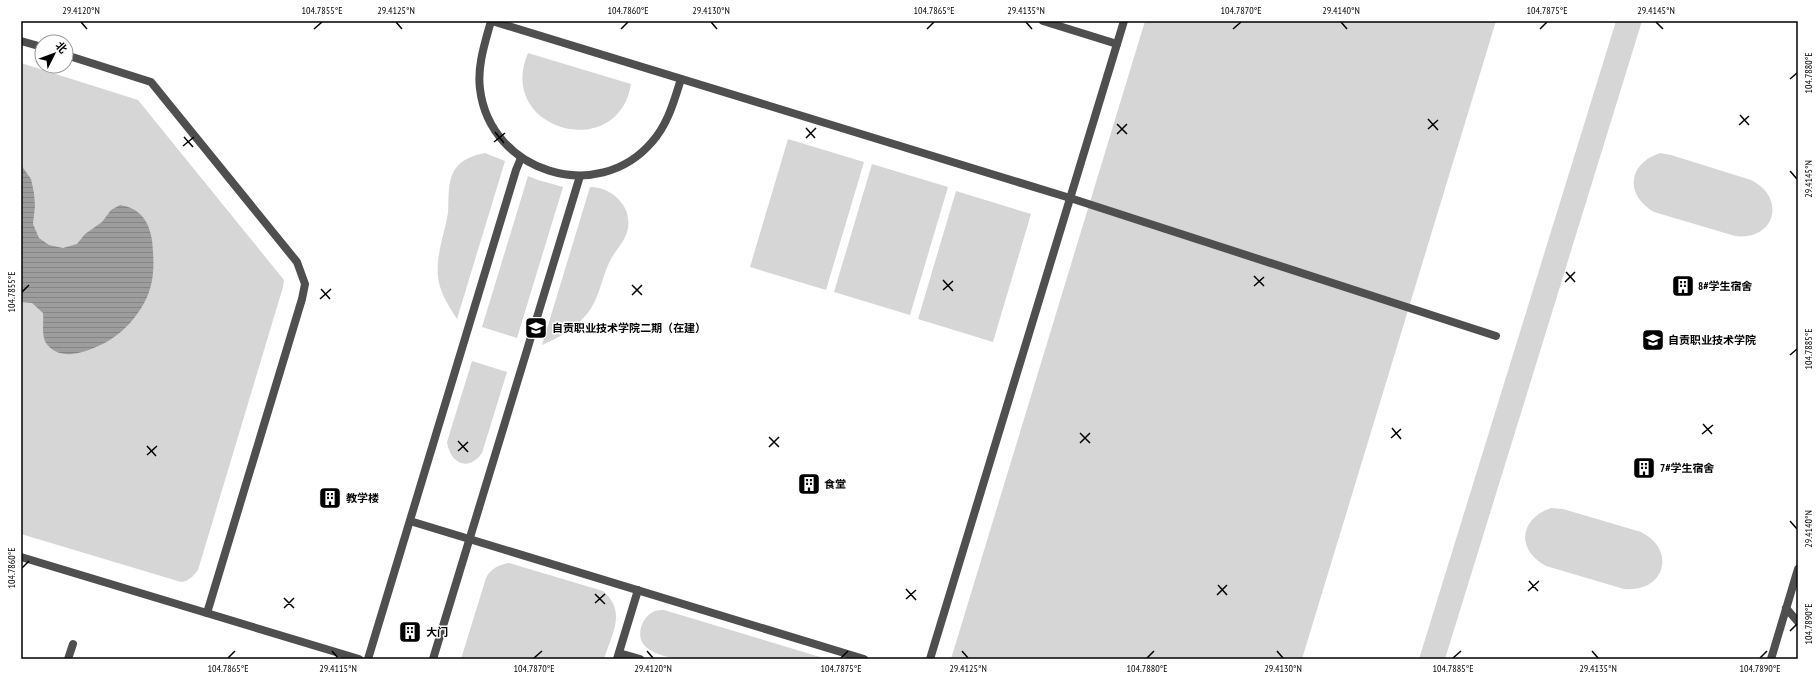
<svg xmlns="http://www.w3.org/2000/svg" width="1819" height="680" viewBox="0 0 1819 680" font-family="'PT Sans Narrow','Noto Sans SC',sans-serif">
	<defs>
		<pattern id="water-rules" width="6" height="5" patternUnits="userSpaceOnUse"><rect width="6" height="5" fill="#9d9d9d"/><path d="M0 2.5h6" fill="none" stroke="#858585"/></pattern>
	</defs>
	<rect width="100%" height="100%" fill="#fff"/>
	<g fill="#d6d6d6">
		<path d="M1145,21H1496L1302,659H951Z"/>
		<path d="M1616,21H1642L1445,659H1419Z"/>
		<path d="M528,53L631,84C618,164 495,130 528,53Z"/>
		<path d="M21,63L138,100L284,280L283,287L198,570L192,577L186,581L181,582L21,534Z"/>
		<path d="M788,139L864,162L826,290L750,267Z"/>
		<path d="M485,153L505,161L457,319C450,308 442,296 439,283C434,258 444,237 448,213C449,200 447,183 454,171C460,160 473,155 485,153Z"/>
		<path d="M1660,153L1671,155L1751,180C1787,198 1775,241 1735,236L1654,212C1625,195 1627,164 1660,153Z"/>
		<path d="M872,164L948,187L910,315L834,292Z"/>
		<path d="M528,176L538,180L563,187L517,338L482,327Z"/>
		<path d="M590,187C614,187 636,210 626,235C622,245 613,253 609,263C601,280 599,299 587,314C574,329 560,337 542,345Z"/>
		<path d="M956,191L1031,214L993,342L918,319Z"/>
		<path d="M472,361L507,372L482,453C469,472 450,464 447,442Z"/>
		<path d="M1551,508L1563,509L1641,532C1677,550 1665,593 1624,589L1546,566C1516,550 1519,519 1551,508Z"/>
		<path d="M509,563L603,591C627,612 612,633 604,659H461L486,578C491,568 499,565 509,563Z"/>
		<path d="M664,610L827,659H675C665,656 652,654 644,645C635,635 643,615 655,611C657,610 661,610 664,610Z"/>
	</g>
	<path fill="url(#water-rules)" d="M21,165L31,179L34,193L35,206L33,224L39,238L49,245L63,248L77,244L85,234L102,222L111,210L120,205C140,208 149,221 152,240C154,260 155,279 147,297C133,328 105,349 72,354C62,355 52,352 46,343C41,334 44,323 43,313L32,303L21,302Z"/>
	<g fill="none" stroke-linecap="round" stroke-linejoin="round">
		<g stroke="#4f4f4f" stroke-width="8">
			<path d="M491,21C485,43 477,66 480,89C490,172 597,206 652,142C668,124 674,101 681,79"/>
			<path d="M492,21L1070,198L1496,336"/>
			<path d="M1043,21L1117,44"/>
			<path d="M21,41L42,47"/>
			<path d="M66,55L151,82L297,262L305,284L302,299L207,613"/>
			<path d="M410,521L864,659"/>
			<path d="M21,557L359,659"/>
			<path d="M1786,608L1798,622"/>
			<path d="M619,653L640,659"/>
			<path d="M68,659L73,644"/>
			<path d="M368,659L516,170L521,158"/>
			<path d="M433,659L580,176"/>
			<path d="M617,659L638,590"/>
			<path d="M930,659L1124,21"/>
			<path d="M1771,659L1798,569"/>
		</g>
	</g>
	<path fill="none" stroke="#000" stroke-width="1.5" d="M81,22L87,29M396,22L402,29M711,22L717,29M1026,22L1032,29M1341,22L1347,29M1656,22L1663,29M314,29L322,22M621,29L628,22M927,29L934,22M1233,29L1241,22M1540,29L1547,22M1790,79L1797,73M1740,115L1749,125M1428,119L1438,130M1117,124L1127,134M1739,125L1749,116M806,128L815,138M1428,129L1438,120M495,132L504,143M1117,134L1127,124M184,137L193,147M806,138L816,128M494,142L505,133M183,146L194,137M1790,171L1797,179M1566,272L1575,282M1254,276L1264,286M943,280L953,291M1565,282L1575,272M632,285L642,295M1254,286L1264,277M321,289L330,299M943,290L953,281M22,292L29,285M632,295L642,285M320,299L331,289M1790,355L1797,349M1703,424L1712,434M1392,428L1401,439M1080,433L1090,443M1702,434L1713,425M769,437L779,447M1391,438L1401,429M458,441L468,452M1080,443L1090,433M147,446L156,456M769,447L779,437M458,451L468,442M147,455L157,446M1790,521L1797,529M22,568L29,561M1529,581L1538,591M1218,585L1227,595M906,589L916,600M1528,591L1539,581M595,594L605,604M1217,595L1227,585M284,598L294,608M906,599L916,590M595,603L605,594M284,608L294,598M1790,631L1797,624M332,651L338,658M647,651L653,658M962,651L968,658M1277,651L1283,658M1592,651L1598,658M228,658L235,651M534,658L542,651M841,658L848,651M1147,658L1154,651M1453,658L1461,651M1760,658L1767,651"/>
	<defs>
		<g id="building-square" transform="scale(1.15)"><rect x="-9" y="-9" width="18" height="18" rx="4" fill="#000" stroke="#fff"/><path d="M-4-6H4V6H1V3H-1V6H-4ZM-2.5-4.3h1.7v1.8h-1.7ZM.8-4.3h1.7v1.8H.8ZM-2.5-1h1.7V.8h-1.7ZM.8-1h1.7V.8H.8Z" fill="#fff"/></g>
		<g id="university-square" transform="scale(1.15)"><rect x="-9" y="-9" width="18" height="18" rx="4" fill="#000" stroke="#fff"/><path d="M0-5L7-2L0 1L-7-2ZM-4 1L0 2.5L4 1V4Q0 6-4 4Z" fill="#fff"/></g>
	</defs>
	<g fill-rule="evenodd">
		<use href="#building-square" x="1683" y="286"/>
		<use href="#university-square" x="536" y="328"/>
		<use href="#university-square" x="1653" y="340"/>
		<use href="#building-square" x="1644" y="468"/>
		<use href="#building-square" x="809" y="484"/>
		<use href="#building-square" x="330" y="498"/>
		<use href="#building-square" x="410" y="632"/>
	</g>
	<g text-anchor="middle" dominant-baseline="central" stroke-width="3" stroke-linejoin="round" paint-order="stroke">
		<g font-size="11" font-weight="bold" fill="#000" stroke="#fff" text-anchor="start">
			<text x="1698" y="286">8#学生宿舍</text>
			<text x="552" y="328">自贡职业技术学院二期（在建）</text>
			<text x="1668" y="340">自贡职业技术学院</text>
			<text x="1660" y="468">7#学生宿舍</text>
			<text x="824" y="484">食堂</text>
			<text x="346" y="498">教学楼</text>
			<text x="426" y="632">大门</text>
		</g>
	</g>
	<rect width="1819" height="680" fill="none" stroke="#ffffff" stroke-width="44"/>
	<g transform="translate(54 54) rotate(48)"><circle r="19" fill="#ffffff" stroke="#999999"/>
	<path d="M0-3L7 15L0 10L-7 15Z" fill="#000000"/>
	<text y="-6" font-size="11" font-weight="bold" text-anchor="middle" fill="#000000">北</text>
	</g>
	<rect x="22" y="22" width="1775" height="636" fill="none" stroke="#000" stroke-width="1.5"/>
	<g font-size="10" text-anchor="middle" fill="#000">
		<text x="81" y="14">29.4120°N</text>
		<text x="322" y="14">104.7855°E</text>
		<text x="396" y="14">29.4125°N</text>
		<text x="628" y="14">104.7860°E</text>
		<text x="711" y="14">29.4130°N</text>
		<text x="934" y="14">104.7865°E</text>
		<text x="1026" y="14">29.4135°N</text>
		<text x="1241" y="14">104.7870°E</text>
		<text x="1341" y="14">29.4140°N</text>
		<text x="1547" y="14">104.7875°E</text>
		<text x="1656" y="14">29.4145°N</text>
		<text transform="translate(1808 73) rotate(-90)" y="4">104.7880°E</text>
		<text transform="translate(1808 179) rotate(-90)" y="4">29.4145°N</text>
		<text transform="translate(11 292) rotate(-90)" y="4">104.7855°E</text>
		<text transform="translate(1808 349) rotate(-90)" y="4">104.7885°E</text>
		<text transform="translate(1808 529) rotate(-90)" y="4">29.4140°N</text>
		<text transform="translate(11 568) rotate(-90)" y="4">104.7860°E</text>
		<text transform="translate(1808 624) rotate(-90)" y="4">104.7890°E</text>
		<text x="228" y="672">104.7865°E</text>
		<text x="338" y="672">29.4115°N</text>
		<text x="534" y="672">104.7870°E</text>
		<text x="653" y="672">29.4120°N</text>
		<text x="841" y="672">104.7875°E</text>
		<text x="968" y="672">29.4125°N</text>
		<text x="1147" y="672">104.7880°E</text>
		<text x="1283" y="672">29.4130°N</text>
		<text x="1453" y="672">104.7885°E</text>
		<text x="1598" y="672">29.4135°N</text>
		<text x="1760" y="672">104.7890°E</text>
	</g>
</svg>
